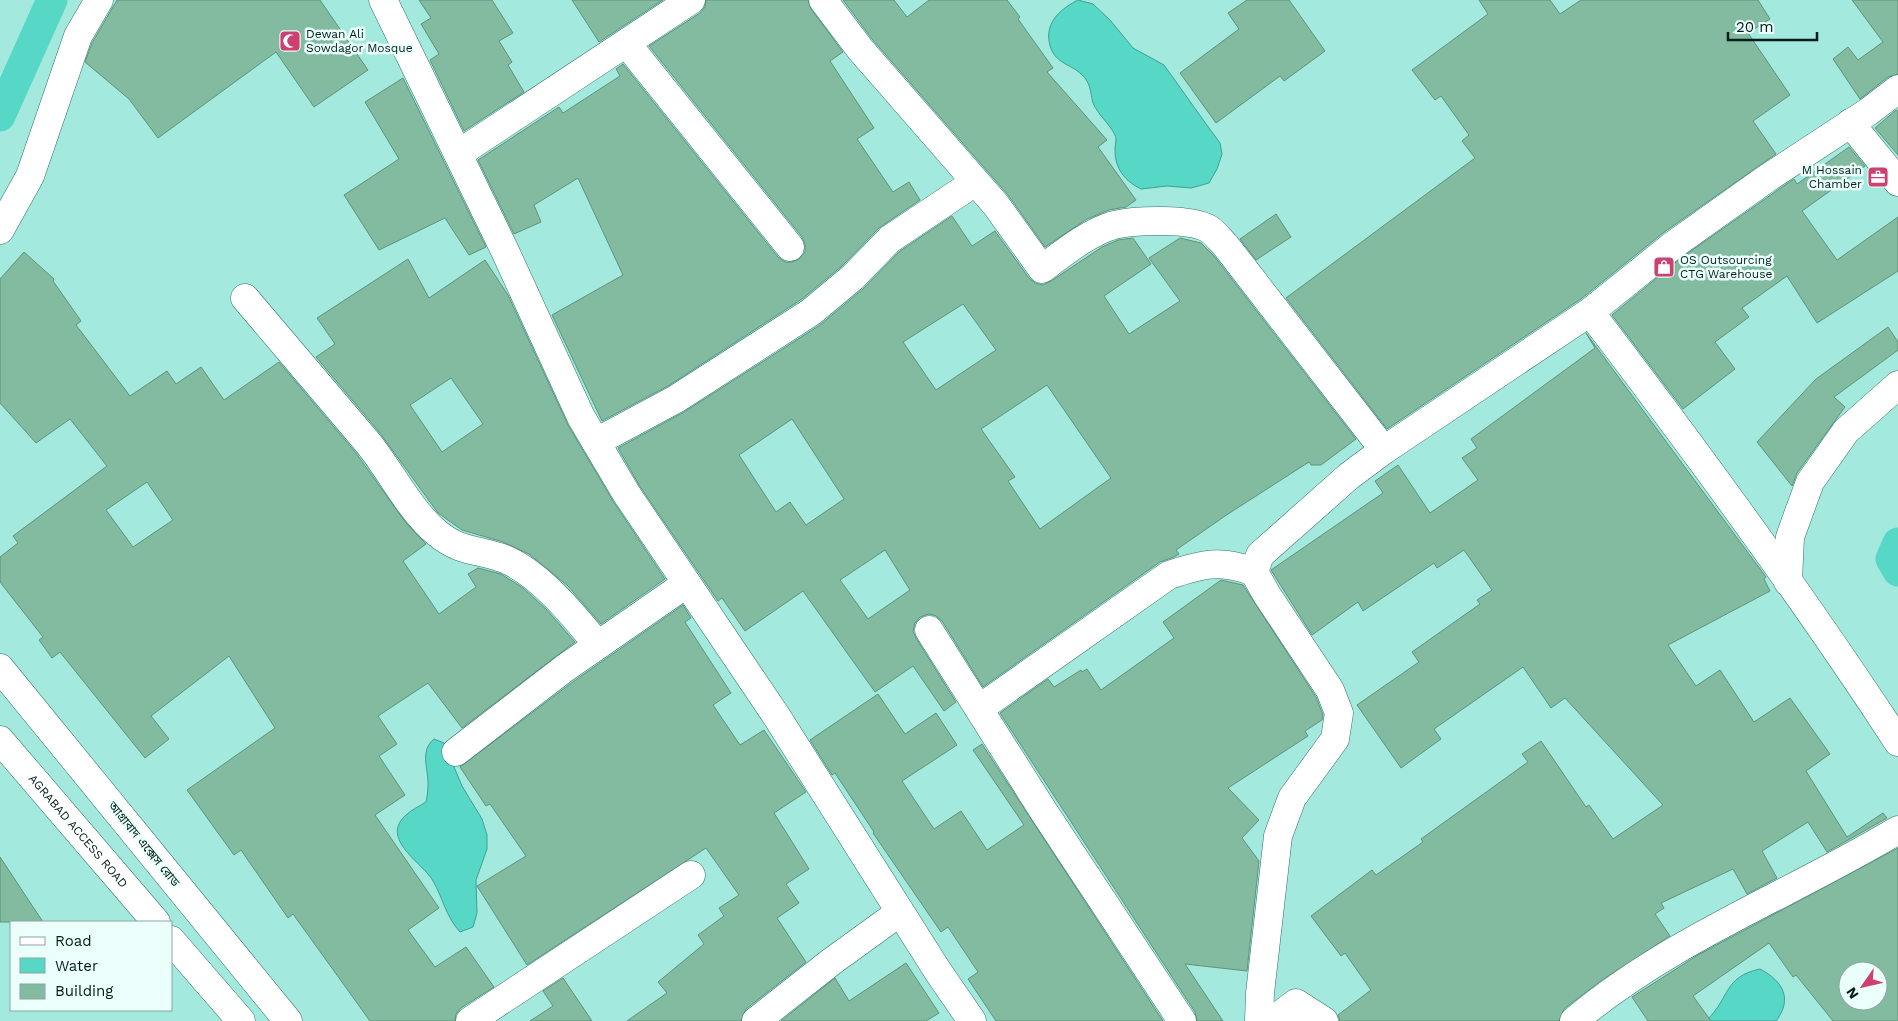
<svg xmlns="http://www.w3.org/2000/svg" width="1898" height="1021" viewBox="0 0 1898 1021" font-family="'Work Sans','Noto Sans Bengali',sans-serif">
	<rect width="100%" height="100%" fill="#a3e9dd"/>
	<g fill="#57d8c7" stroke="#3ea093">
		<path d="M1078,0L1093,4L1110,20L1133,48L1164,65L1209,128L1220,143L1222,154L1217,169L1209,183L1191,188L1167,186L1141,189C1125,181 1115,169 1115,150C1115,145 1117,139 1115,135C1109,123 1098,115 1093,103C1091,96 1091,88 1087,81C1075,62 1053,67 1049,41C1046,21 1062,8 1078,0Z"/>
		<path d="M434,739L444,743L462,786L482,819L487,835V849L476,880L477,913L473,927L460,932C446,917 443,898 433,881C423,863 379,839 406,815C411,810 420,806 426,802C427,797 428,791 428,786C429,770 419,751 434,739Z"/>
		<path d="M1760,969C1783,981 1793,999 1776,1021H1706C1731,997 1723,977 1760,969Z"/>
	</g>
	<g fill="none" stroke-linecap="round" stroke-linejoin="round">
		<g stroke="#57d8c7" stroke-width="31">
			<path d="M0,116L52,0"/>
			<path d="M1898,543L1891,559L1898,571"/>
		</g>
	</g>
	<g fill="#83bba0" stroke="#5d947a" fill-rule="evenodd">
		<path d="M117,0H320L368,70L314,107L276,52L158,138L129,99L85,62L92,43Z"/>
		<path d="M419,0H492L513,33L499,41L512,62L508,65L524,92L464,131L430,60L439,54L421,24L431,18Z"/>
		<path d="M572,0H663L599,42Z"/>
		<path d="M706,0H808L811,9L843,52L830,61L874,128L857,139L893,192L909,182L920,200L879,228L842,266L802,299L668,386L602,421L552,315L623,275L578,178L534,205L541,222L514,234L478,160L559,107L563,113L620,76L616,69L623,64L778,257L785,262H792L799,259L805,252V244L802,237L649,46L700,13L705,7Z"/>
		<path d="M843,0H894L907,17L929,0H1007L1020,17L1018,19L1053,68L1047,72L1107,140L1098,147L1136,200L1126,207L1109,210L1087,219L1045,247L1008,195L872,39Z"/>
		<path d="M1247,0H1289L1325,51L1284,81L1280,76L1216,123L1180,73L1239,29L1228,13Z"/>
		<path d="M1479,0H1550L1560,14L1581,0H1758L1770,19L1748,33L1790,95L1753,121L1776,154L1663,233L1581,299L1387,429L1286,298L1475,158L1462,141L1469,135L1441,96L1435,100L1412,70L1488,14Z"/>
		<path d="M1852,0H1898V74L1888,77L1860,99L1833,59L1848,47L1858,60L1883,42Z"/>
		<path d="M403,78L486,247L469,255L445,218L379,250L344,195L399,159L365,102Z"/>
		<path d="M1896,110L1898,111V155L1875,128Z"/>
		<path d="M1849,147L1865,166L1802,211L1837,260L1898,217V271L1817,323L1787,276L1742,308L1749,317L1715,342L1735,369L1683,409L1612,315L1681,258L1775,192L1794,179L1797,184Z"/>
		<path d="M1276,214L1291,237L1256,260L1240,239Z"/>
		<path d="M952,216L972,246L995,231L1029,278L1035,283L1043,285L1051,281L1102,247L1118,240L1133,238L1151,264L1104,296L1129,334L1180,301L1149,258L1180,238L1201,243L1214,256L1356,439L1321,465H1311L1309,462L1228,514L1176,550L1179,554L1174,557L1160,562L983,687L942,621L936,616L929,614L920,617L915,623L913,631L916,638L956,702L944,711L913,666L875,692L803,591L745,631L722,598L718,601L639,485L618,448L684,412L820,325L863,289L900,251ZM963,304L996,350L936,390L903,342ZM1047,385L1111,478L1040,529L1008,481L1015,477L981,429ZM792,419L844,499L806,525L790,502L776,512L739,455ZM885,550L910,590L868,619L840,580Z"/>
		<path d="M24,252L54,279L53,281L81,321L76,325L130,396L167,371L176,384L201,367L224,400L279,362L356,453L406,523L426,544L403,561L439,614L476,587L468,574L478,568L501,574L523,588L546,609L575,642L462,728L428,683L378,716L397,744L379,756L405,795L375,815L439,908L408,930L435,967L466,947L494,987L461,1008L456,1014L455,1021H370L293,914L288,918L241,850L234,855L187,790L275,728L229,656L151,716L169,739L145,758L60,652L52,658L39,640L43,637L0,582V557L18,543L13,536L107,466L70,419L36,443L0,403V279ZM147,482L173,520L133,547L106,510Z"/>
		<path d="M408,259L429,298L485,260L508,295L568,425L613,501L665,579L601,624L568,586L529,554L503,542L462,530L438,513L380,433L316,357L335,344L317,318ZM451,378L483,424L442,452L410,405Z"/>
		<path d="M1888,327L1898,342V350L1834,397L1845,407L1797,473L1792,486L1757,442L1816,379Z"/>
		<path d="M1586,333L1766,577L1764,579L1770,591L1668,645L1696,686L1720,670L1754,722L1790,698L1830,754L1806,771L1847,837L1883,813L1887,818L1827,852L1808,822L1762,851L1777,878L1747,894L1733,869L1661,903L1664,908L1655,914L1670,936L1602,980L1564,1009L1559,1021H1340L1338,1015L1371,990L1345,953L1341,956L1311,916L1372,870L1376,875L1423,842L1421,839L1528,762L1522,754L1541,741L1586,807L1589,805L1613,839L1663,805L1565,698L1551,708L1523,667L1434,729L1441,739L1401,768L1357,705L1419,662L1412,652L1480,604L1477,600L1492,590L1464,550L1437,568L1434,563L1363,611L1358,602L1312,635L1271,570L1383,493L1375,481L1398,465L1430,513L1478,480L1462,458L1477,448L1471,439L1595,348Z"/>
		<path d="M1221,580L1243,585L1316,697L1323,715L1322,720L1305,731L1308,736L1228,788L1259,820L1242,838L1259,861L1247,971L1185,964L1223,1021H1197L1195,1012L1000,713L1048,679L1054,687L1081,670L1082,672L1087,669L1101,690L1174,638L1163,622Z"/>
		<path d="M683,605L691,618L685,622L731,693L713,705L740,745L764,730L806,792L774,813L809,869L786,884L799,903L777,918L806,962L746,1009L741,1021H627L667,993L658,982L704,944L698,935L724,916L719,908L739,895L706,848L527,965L477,886L526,856L490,804L486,806L460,767L574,681Z"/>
		<path d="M878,694L905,734L936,713L957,745L902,781L934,829L961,811L987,850L1024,825L973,750L982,744L1163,1021H996L968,979L978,972L948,927L941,932L873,833L874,832L835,773L832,775L810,740Z"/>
		<path d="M1898,848V1021H1833L1796,975L1793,977L1769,943L1693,996L1711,1021H1648L1632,997L1698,955ZM1848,971H1878V1001H1848Z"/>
		<path d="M0,857L43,922H0Z"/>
		<path d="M906,963L939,1013L926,1021H781L835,978L849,1001Z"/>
		<path d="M563,978L592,1021H530L553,1006L543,991Z"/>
	</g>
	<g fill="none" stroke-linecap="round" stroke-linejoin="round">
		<g stroke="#2f746b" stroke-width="29">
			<g id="street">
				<path d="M823,0L860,49L996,205L1042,269C1062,254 1089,232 1114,225C1135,220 1191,218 1209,229C1215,233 1221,241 1226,246L1384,450"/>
				<path d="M627,44L790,247"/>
				<path d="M1850,123L1898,182"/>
				<path d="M458,154L691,0"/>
				<path d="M0,230L30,176L78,36L99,0"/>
				<path d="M245,298C286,347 327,394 368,443C390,470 410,511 437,533C462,554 482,549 507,560C541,575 575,617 598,645"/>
				<path d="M1590,312C1697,452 1802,595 1898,742"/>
				<path d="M596,442L676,399L811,312L853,277L890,239L975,182"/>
				<path d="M1254,572L1260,555L1349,476L1384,450L1590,312L1672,246L1766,179L1868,112L1898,89"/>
				<path d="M1788,582L1790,537L1810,482L1846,431L1898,385"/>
				<path d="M929,630L1044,812L1182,1021"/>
				<path d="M980,708L1169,575C1202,564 1221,559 1254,572L1267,595L1330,690L1339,713L1335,739L1292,798L1278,836L1260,993L1259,1021"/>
				<path d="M456,752L565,668L686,584"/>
				<path d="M470,1021L691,875"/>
				<path d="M756,1021L831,962L900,912"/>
				<path d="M1272,1021L1296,1003L1324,1021"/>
				<path d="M1574,1021C1671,939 1790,895 1898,830"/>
			</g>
		</g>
		<g stroke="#2f746b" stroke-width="29">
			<g id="secondary">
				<path d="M383,0L505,251L581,417L626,493L777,717L937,970L972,1021"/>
				<path d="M0,668L288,1021"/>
				<path id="s1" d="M0,740L156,922"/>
				<path d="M171,940L241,1021"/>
			</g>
		</g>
		<use href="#street" stroke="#fff" stroke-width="28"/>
		<use href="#secondary" stroke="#fff" stroke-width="28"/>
	</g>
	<defs>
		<g id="mosque-square" transform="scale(1.125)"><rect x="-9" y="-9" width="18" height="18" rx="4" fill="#cd4071" stroke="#ebfffb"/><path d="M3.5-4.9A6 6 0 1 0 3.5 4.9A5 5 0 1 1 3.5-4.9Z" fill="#fff"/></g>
		<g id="office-square" transform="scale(1.125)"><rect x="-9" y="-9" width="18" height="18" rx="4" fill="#cd4071" stroke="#ebfffb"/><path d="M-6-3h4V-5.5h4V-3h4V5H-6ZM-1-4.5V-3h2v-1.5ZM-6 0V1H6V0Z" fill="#fff"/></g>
		<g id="shop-square" transform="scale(1.125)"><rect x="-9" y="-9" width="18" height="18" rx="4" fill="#cd4071" stroke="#ebfffb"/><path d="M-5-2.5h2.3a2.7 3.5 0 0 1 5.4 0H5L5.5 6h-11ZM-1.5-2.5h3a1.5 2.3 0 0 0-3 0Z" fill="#fff"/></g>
	</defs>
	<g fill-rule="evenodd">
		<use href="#mosque-square" x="290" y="41"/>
		<use href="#office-square" x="1878" y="177"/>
		<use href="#shop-square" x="1664" y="267"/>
	</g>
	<g text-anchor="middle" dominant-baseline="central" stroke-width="5" stroke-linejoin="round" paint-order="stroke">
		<g font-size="12" fill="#021e1b" stroke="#ebfffb" text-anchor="start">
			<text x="306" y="34">Dewan Ali<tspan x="306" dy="14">Sowdagor Mosque</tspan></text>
			<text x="1862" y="170" text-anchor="end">M Hossain<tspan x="1862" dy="14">Chamber</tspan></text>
			<text x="1680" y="260">OS Outsourcing<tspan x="1680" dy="14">CTG Warehouse</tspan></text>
		</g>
		<g font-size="12" fill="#021e1b" stroke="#ebfffb">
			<text stroke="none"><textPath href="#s1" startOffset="120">AGRABAD ACCESS ROAD</textPath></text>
			<text transform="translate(144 844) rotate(51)">আগ্রাবাদ এক্সেস রোড</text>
		</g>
	</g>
	<rect x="10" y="921" width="162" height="90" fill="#ebfffb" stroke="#8ea5a1"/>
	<rect x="20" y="937" width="25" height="8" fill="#ffffff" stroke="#8ea5a1"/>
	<text x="55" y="946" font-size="15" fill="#021e1b">Road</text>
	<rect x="20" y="958" width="25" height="15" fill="#57d8c7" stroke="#8ea5a1"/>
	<text x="55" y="971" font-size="15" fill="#021e1b">Water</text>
	<rect x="20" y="984" width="25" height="15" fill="#83bba0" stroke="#8ea5a1"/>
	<text x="55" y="996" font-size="15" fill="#021e1b">Building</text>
	<g transform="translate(1863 986) rotate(236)"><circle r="24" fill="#ebfffb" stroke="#8ea5a1"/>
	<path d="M0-4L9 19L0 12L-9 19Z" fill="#cd4071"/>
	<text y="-8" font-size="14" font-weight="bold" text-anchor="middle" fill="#021e1b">N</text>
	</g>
	<path d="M1728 32v8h89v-8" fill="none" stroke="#021e1b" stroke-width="2.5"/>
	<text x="1736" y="32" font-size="15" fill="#021e1b" stroke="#ebfffb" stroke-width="4" paint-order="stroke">20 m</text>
</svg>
